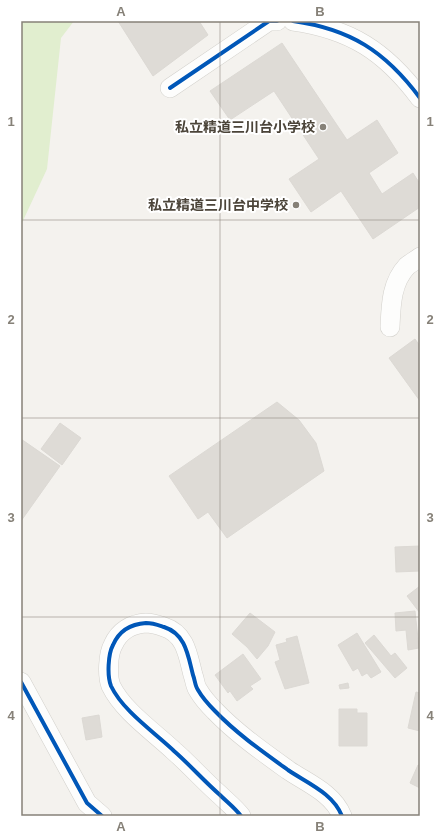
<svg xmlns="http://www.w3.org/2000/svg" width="441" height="837" viewBox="0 0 441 837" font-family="Helvetica,'Noto Sans JP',sans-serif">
	<rect width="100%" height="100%" fill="#f4f2ee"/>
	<path fill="#e1eecf" d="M21,21H74L61,38L47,169L21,225Z"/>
	<g fill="#dedbd6" stroke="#dcd9d4">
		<path d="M118,21H199L208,35L153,76Z"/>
		<path d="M282,43L347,140L377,120L398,153L369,173L382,194L413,173L420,184V207L373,239L341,191L311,212L289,179L319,159L274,91L230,120L210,91Z"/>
		<path d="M415,339L420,346V401L389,358Z"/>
		<path d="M277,402L299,420L316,443L324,471L227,538L208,512L198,519L169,476Z"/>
		<path d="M60,423L81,438L62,465L41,449Z"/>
		<path d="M21,439L60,466L21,521Z"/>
		<path d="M420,546V571L396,572L395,547Z"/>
		<path d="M420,586V613L407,596Z"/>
		<path d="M415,611L419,648L408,650L406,630L396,631L395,613Z"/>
		<path d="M250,613L275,632L268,646L257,659L247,647L232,634Z"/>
		<path d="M357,633L381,672L371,678L367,673L362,676L358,668L353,671L338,645Z"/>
		<path d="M374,635L391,656L395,653L407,668L395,678L365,643Z"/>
		<path d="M297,636L309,683L285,689L275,662L280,660L276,645L287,642L286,639Z"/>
		<path d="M243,654L261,679L250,686L253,689L237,701L230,691L228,693L215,675Z"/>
		<path d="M348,683L349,688L340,689L339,685Z"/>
		<path d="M416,692L420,693V731L408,728Z"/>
		<path d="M339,709H357V713H367V746H339Z"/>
		<path d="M99,715L102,737L86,740L82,718Z"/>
		<path d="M418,765H420V788L410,783Z"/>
	</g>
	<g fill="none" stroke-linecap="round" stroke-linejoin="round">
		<g stroke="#d2d0cb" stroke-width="20">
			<g id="street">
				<path d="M293,21C350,29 385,51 420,98"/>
				<path d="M170,88L269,21H277"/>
				<path d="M390,327C391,306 391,283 407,266C411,263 416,260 420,257"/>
				<path d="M21,682L87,803L102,816"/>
				<path d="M241,816C235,808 227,802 220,795C204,781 190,765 174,751C154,732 123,711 111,686C107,676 108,654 113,645C119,631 131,624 146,623C153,623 158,625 164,627C186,634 188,656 193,675C195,680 195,686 198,690C202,697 209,705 215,711C236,733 263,752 288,770C307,783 333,793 342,816"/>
			</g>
		</g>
		<use href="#street" stroke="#fdfdfc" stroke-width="19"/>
		<g stroke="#fff" stroke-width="6">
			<g id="cycleway">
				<path d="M293,21C350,29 385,51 420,98"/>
				<path d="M170,88L269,21H277"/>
				<path d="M21,682L87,803L102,816"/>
				<path d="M241,816C235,808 227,802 220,795C204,781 190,765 174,751C154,732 123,711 111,686C107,676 108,654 113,645C119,631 131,624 146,623C153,623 158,625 164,627C186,634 188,656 193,675C195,680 195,686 198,690C202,697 209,705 215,711C236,733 263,752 288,770C307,783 333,793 342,816"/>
			</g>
		</g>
		<use href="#cycleway" stroke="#0057b8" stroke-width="4"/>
	</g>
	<path fill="none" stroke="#868178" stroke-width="1" stroke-opacity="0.55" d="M220,21V816M21,220H420M21,418H420M21,617H420"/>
	<g fill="#868178" stroke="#fff" stroke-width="1.5">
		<circle cx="323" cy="127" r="4"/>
		<circle cx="296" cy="205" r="4"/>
	</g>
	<g text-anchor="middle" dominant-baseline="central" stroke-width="4" stroke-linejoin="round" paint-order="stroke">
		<g font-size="14" font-weight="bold" fill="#4b4439" stroke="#fff" text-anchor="end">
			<text x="315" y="127">私立精道三川台小学校</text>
			<text x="288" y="205">私立精道三川台中学校</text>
		</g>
	</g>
	<rect width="441" height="837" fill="none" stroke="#ffffff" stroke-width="44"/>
	<rect x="22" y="22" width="397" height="793" fill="none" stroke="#868178" stroke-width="1.5"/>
	<g font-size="13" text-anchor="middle" font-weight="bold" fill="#868178">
		<text x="121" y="16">A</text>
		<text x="320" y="16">B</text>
		<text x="11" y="126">1</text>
		<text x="430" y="126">1</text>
		<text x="11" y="324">2</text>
		<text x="430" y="324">2</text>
		<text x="11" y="522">3</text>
		<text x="430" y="522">3</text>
		<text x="11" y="720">4</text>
		<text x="430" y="720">4</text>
		<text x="121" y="831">A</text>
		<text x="320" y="831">B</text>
	</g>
</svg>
